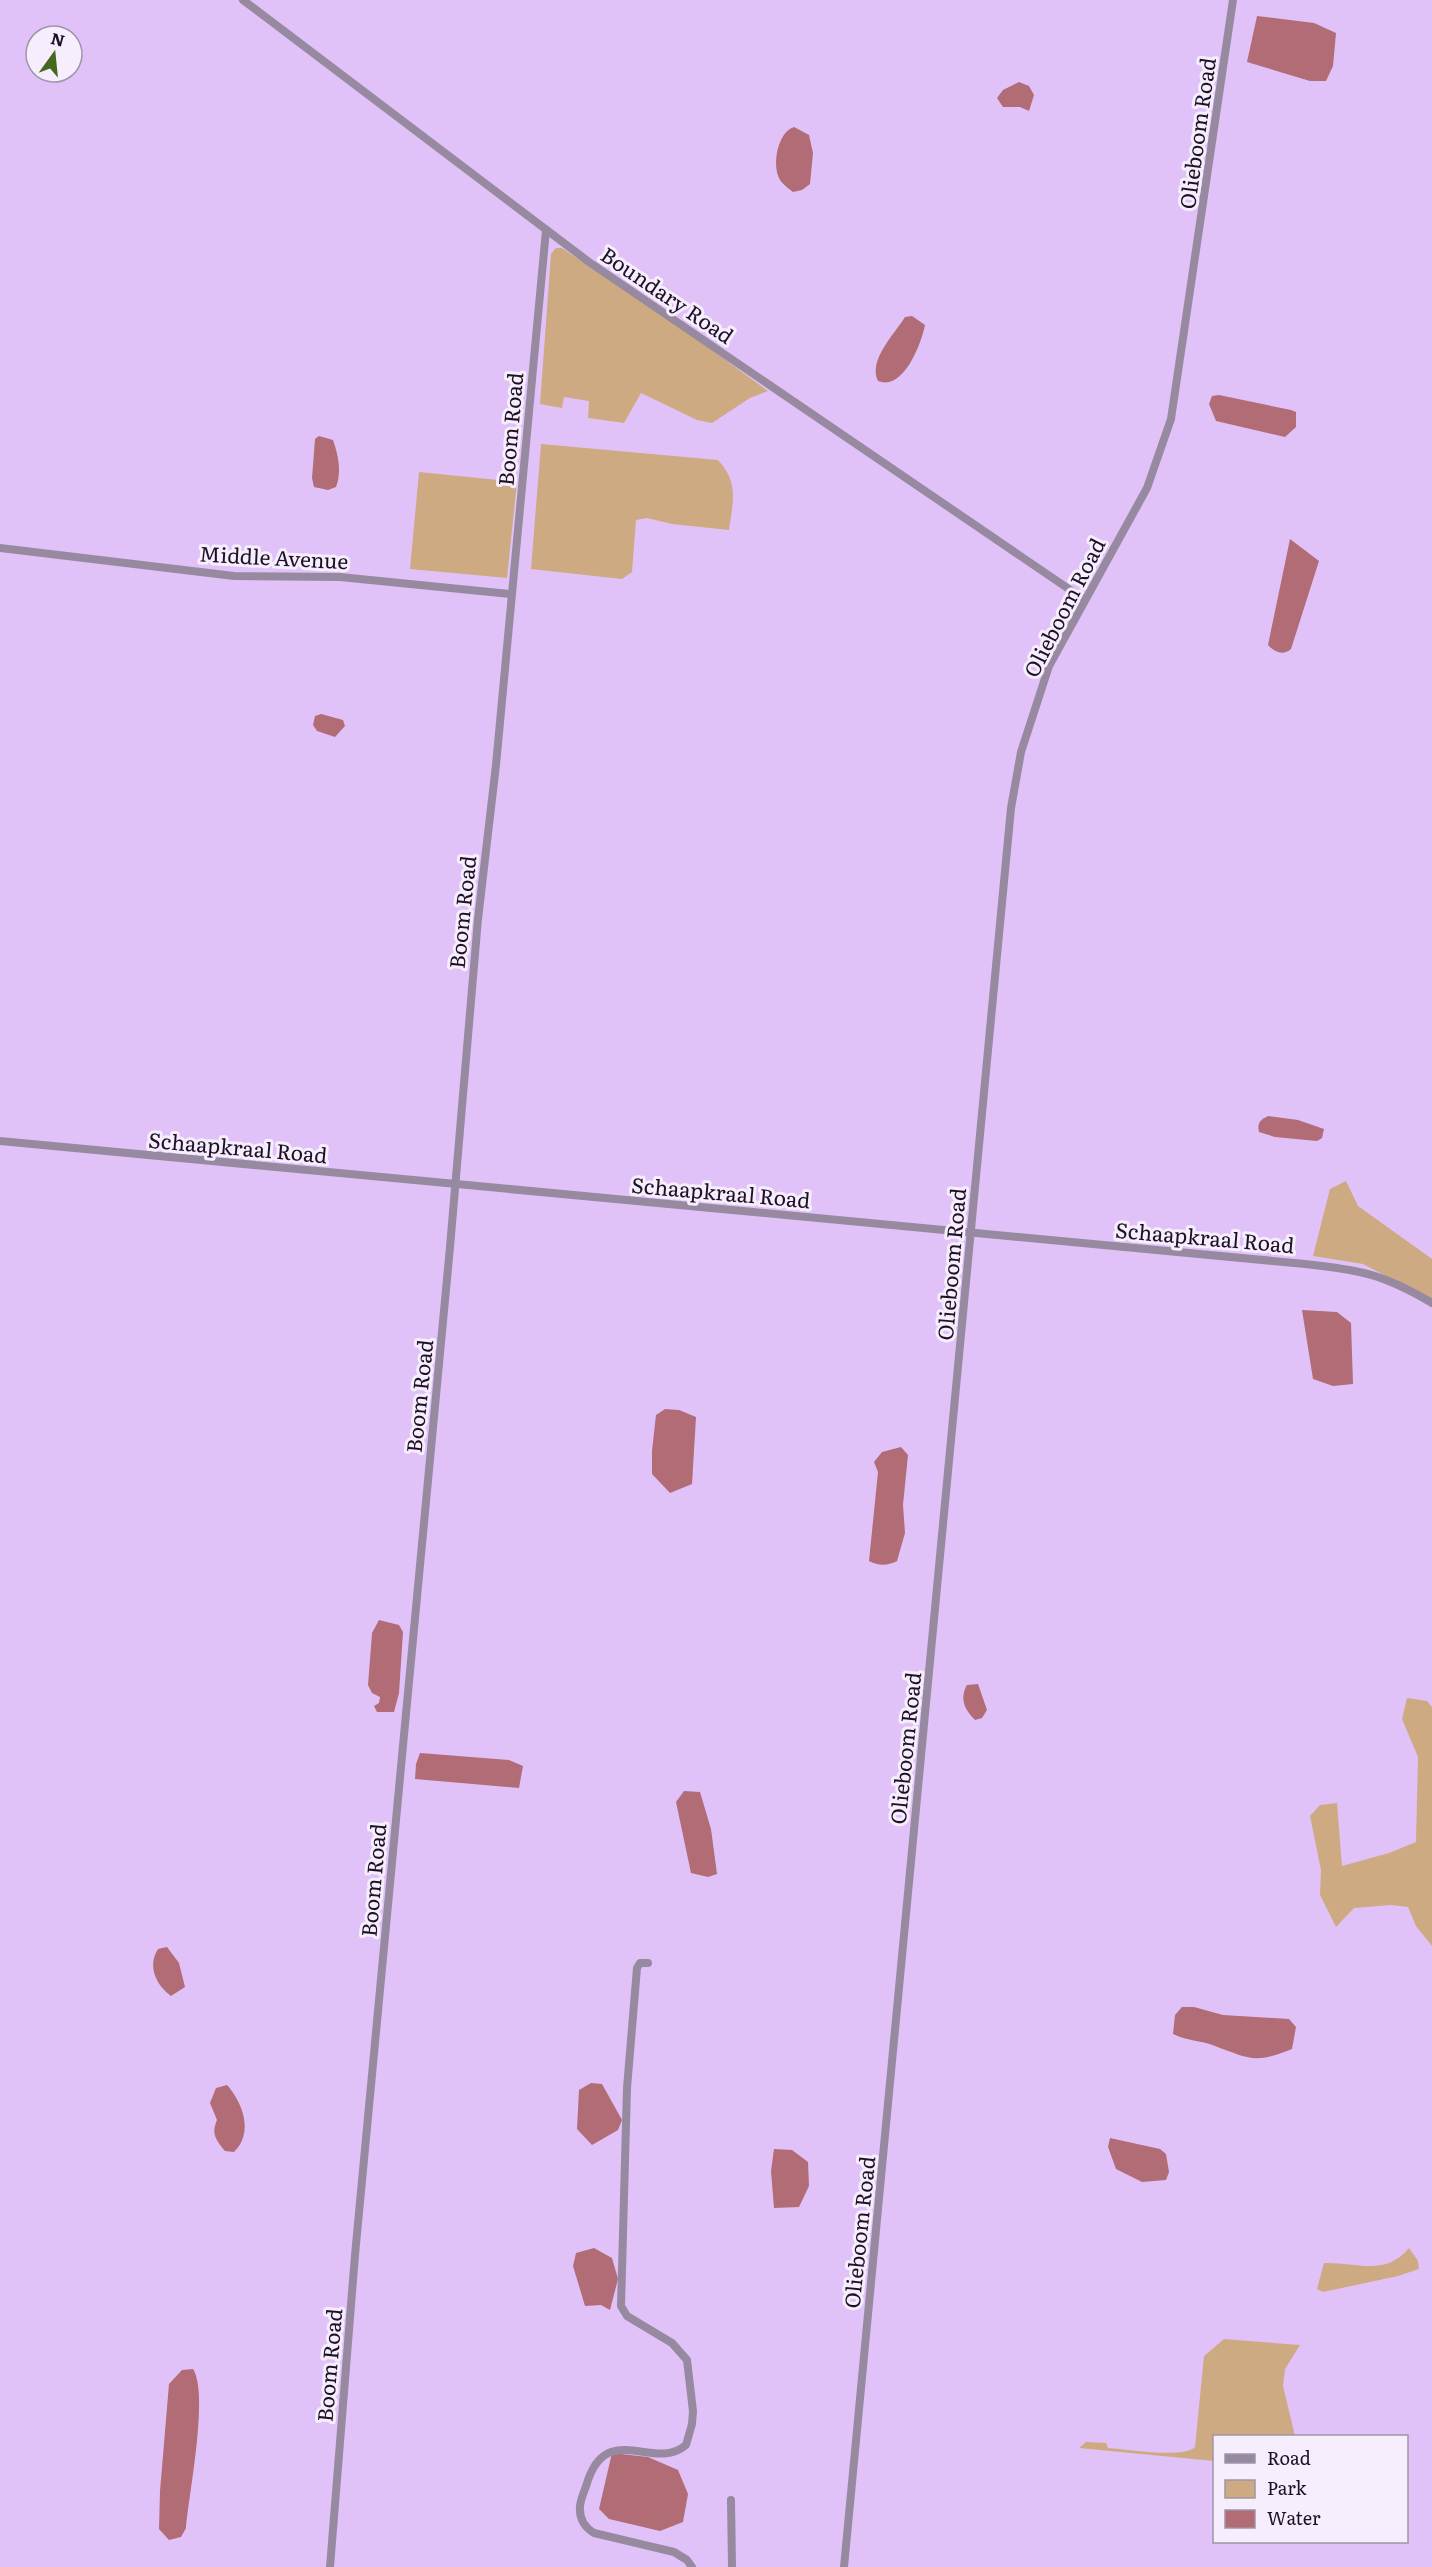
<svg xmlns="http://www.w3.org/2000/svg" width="1432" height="2567" viewBox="0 0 1432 2567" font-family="Literata,serif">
	<rect width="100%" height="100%" fill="#e1c2f8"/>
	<g fill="#cdaa81">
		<path d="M556,248H562L691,335L768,391L750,398L712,423L697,420L641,393L624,423L588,418L589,401L564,397L562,408L540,404L551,254Z"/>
		<path d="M541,444L718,460C739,483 733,501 729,530L672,524L647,518L636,520L632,572L622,579L531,569Z"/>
		<path d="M419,472L517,482L507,578L410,569Z"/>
		<path d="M1346,1181L1358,1206L1432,1259V1300L1363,1264L1313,1256L1330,1189Z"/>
		<path d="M1407,1698L1427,1701L1432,1707V1946L1416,1926L1408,1907L1391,1905L1354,1908L1336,1927L1320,1895L1321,1870L1310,1816L1320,1805L1337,1803L1342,1866L1389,1853L1416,1842L1418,1757L1402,1719Z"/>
		<path d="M1409,2248L1418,2261L1419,2269L1398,2276L1323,2292L1317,2289L1324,2263C1357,2262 1385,2277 1409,2248Z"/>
		<path d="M1224,2339L1300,2345L1285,2369L1283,2386L1295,2436H1214V2461L1079,2448L1086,2442L1106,2443L1108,2448C1127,2449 1183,2459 1195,2447L1204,2356Z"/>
	</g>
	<g fill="#b16c76">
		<path d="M1257,16L1314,23L1336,33L1333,66L1326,81H1310L1247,62Z"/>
		<path d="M1019,82L1029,86L1034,95L1029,111L1020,107H1003L997,98L1003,90Z"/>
		<path d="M794,127L809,135L813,153L810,184L802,190L793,192C788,188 782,184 779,178C772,163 778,132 794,127Z"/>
		<path d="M912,316L925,325C921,345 903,391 878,381C868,360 894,335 905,317Z"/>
		<path d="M1219,395L1291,410L1296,412V427L1285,437L1216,421L1209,404L1212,396Z"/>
		<path d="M319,436L333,440C338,454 342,472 336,487L328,490L314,487L312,478L315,439Z"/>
		<path d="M1290,539L1319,561L1291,649C1283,656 1274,652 1268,645Z"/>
		<path d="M321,714L343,720L345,726L335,737L317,731L313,725L315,716Z"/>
		<path d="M1268,1116L1298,1120L1324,1129L1322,1138L1317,1141L1275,1137L1259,1132C1257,1123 1260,1120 1268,1116Z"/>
		<path d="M1302,1310L1337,1312L1351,1323L1353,1384L1333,1386L1313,1379Z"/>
		<path d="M665,1409L679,1410L696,1417L692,1484L670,1493L652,1474V1451L656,1415Z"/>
		<path d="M901,1447L908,1455L903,1505L905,1533L897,1561C887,1566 879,1566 869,1561L878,1472L874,1462L882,1452Z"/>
		<path d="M379,1620L399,1625L403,1632L399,1693L394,1712H377L374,1706L379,1703L380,1697L372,1693L368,1685L372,1633Z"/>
		<path d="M978,1684L987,1710L982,1718L975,1720C965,1710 959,1699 967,1685Z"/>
		<path d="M420,1753L509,1760L523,1766L519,1788L415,1779L416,1764Z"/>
		<path d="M684,1791L700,1792L711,1829L717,1874L708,1877L691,1873L676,1802Z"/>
		<path d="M167,1947L179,1963L185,1987L171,1996C156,1985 147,1966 158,1949Z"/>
		<path d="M1182,2007H1194L1223,2015L1289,2019L1296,2027L1292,2049C1255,2064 1250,2059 1215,2046C1200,2040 1187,2041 1173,2034L1175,2015Z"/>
		<path d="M591,2083L602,2084L622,2120L618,2130L592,2145L577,2129L579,2090Z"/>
		<path d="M227,2085C243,2103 254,2133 234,2152L225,2151C216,2140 211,2134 217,2120L210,2103L216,2088Z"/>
		<path d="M1110,2138L1160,2149L1166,2154L1169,2172L1166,2180L1142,2182L1116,2169L1108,2147Z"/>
		<path d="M774,2149L792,2150L808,2162L809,2186L799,2207L774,2208L771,2171Z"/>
		<path d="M594,2248L612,2258L618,2279L610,2310L601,2305L585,2306L573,2266L576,2253Z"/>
		<path d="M193,2369C209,2394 189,2494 186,2528L181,2537L169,2540L159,2529L160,2491L169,2384L182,2370Z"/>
		<path d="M612,2453L648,2457L678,2470L688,2494L683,2522L660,2531L609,2519L599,2509Z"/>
	</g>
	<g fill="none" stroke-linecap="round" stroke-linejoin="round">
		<g stroke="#978aa0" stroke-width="8">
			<path d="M243,0L589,262L1085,600"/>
			<path d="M0,548L234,576L340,577L511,594"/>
			<path d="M0,1141L1305,1264C1361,1270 1383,1274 1432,1303"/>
			<path d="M648,1963H640L637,1968L627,2088L621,2306L627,2316L672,2343L687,2360L693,2411L692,2424L686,2445C654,2472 609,2421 588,2480C586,2488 581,2497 580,2506C579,2518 584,2527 594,2533L674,2552L687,2560L692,2567"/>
			<path d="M731,2500L732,2567"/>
			<path d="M330,2567L355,2255L450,1247L478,919L496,765L546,230"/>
			<path d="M844,2567L1011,808L1021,752L1049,666L1147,488L1171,419L1233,0"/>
		</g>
	</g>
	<g text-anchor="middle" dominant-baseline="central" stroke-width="6" stroke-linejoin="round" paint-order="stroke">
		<g font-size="21" fill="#1d1124" stroke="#f6edfd">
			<text transform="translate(1196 133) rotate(-82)">Olieboom Road</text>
			<text transform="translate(668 294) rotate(34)">Boundary Road</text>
			<text transform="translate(509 429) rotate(-85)">Boom Road</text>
			<text transform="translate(274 556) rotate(3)">Middle Avenue</text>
			<text transform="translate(1063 607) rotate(-63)">Olieboom Road</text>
			<text transform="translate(461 912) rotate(-84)">Boom Road</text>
			<text transform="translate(238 1146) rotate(5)">Schaapkraal Road</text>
			<text transform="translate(721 1191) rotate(5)">Schaapkraal Road</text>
			<text transform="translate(1205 1236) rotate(5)">Schaapkraal Road</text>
			<text transform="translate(950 1264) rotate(-85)">Olieboom Road</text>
			<text transform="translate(418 1396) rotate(-84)">Boom Road</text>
			<text transform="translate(904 1748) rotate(-84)">Olieboom Road</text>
			<text transform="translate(372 1880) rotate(-85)">Boom Road</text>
			<text transform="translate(858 2232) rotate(-84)">Olieboom Road</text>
			<text transform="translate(328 2365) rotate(-85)">Boom Road</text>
		</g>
	</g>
	<rect x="1213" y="2435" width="195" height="108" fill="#f6edfd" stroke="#9f95a6" stroke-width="1.5"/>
	<rect x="1225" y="2454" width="30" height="9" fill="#978aa0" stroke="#9f95a6" stroke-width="1.5"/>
	<text x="1267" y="2465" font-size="18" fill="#1d1124">Road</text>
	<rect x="1225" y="2480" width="30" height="18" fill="#cdaa81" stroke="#9f95a6" stroke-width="1.5"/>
	<text x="1267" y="2495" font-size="18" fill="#1d1124">Park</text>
	<rect x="1225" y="2510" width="30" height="18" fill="#b16c76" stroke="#9f95a6" stroke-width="1.5"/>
	<text x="1267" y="2525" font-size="18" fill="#1d1124">Water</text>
	<g transform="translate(54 54) rotate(15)"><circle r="28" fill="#f6edfd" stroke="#9f95a6" stroke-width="1.5"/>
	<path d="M0-4.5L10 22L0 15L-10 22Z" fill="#46671e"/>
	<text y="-9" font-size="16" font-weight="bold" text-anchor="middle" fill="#1d1124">N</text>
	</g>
</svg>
